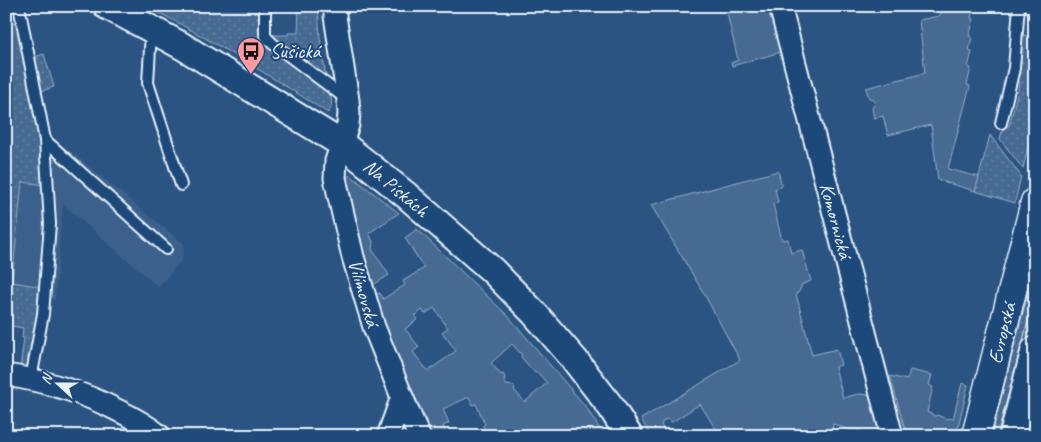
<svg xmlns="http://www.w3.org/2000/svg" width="1041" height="442" viewBox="0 0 1041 442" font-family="Caveat,sans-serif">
	<defs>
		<pattern id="grass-dots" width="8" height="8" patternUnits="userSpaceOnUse" patternTransform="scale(1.25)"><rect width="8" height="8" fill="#476b93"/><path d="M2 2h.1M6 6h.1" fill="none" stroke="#6281a3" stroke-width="1.8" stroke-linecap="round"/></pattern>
	</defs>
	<rect width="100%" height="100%" fill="#2b5482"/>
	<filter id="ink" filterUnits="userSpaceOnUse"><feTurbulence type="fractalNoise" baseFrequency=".02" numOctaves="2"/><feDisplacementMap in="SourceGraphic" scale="10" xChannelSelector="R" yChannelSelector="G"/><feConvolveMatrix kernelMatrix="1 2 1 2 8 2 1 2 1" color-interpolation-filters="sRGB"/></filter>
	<g filter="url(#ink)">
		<path fill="#3a608b" d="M54,138L184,244L182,260L158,287L63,204L55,300L6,291L14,170L36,147Z"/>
		<g fill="url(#grass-dots)" stroke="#98aec6">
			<path d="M6,6H15L40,132L46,185L22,182L12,282L43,287L38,330L27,365L25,367L20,368L24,338H22L23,328L6,325Z"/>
			<path d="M147,6H262V35L329,89C331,97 334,106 328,113C269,75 209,39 147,6Z"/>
			<path d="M299,6H318L320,38L326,77L274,39L271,35H288V33H298Z"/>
			<path d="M1035,23V114L1023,169L1000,139L1003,126H1009L1018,91L1023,35L1033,37Z"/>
			<path d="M44,54L54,87L42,91L34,57Z"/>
			<path d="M990,135L1021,176L1015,203L975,191Z"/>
			<path d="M1035,247V309L1003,436H986Z"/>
		</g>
		<g fill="#476b93" stroke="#98aec6" fill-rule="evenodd">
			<path d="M754,6H769L781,52L732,66L731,63L738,60L727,13Z"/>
			<path d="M946,6H974L971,18L974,19L969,36L972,37L969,51L972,52L968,67L971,68L967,85L970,86L948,169L979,177L975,191L938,180L931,125L888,135L883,116L874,118L872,108L874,105L875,102L873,99L869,98L866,88L925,73L919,20L939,16Z"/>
			<path d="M778,171L782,186L775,189L778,202L773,204L782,240L788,239L791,253L802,250L811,281L801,285V288L798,293L796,294L812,355L837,349L841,365L835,367L843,398L858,394L870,395L872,402L874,401L883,436H867L868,433L857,430L856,432L833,424L832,430H830L829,436H720L700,404L672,422L667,419L663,421L661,425L668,436H651L641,419L740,360L703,292L651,205Z"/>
			<path d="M350,175L399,213L369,233L373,242L372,249L389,275L373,285L376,294L380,293L383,299L405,285L403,281L424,268L405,238L417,229L509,317L586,407L604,436H578L573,428L561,436H484L486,434L483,426L485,424L476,404L473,405L469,397L443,409L449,423L443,426L447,435L453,432L455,436H434C413,392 391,349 377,303C364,262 356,219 347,177ZM434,308L448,328L442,332L456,351L428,371L413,352L419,347L405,329L417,320L415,316L422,310L425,314ZM512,344L522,355L521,357L535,373L537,372L547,383L525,402L514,390L515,388L513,386L506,385L504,381L505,377L503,374L501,375L491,363Z"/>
			<path d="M910,370L932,375L929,385L933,387L927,412L935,416L937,415L947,419L949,418L953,419L962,383L968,385L956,436H907L890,376L907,380Z"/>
		</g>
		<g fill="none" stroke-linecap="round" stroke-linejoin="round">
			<g stroke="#e8f1f8" stroke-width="14">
				<g id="service">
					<path d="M19,6L45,140L50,224L43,314L31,379"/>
					<path d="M265,6V34L267,38L273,44L345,98"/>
					<path d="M151,31L148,83L181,185"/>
					<path d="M1001,123L1014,68L1019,6"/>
					<path d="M45,140L166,249"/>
				</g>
			</g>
			<g stroke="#e8f1f8" stroke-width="25">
				<g id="minor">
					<path d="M335,6V16L348,100L349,113L348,125L336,161L335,178L339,197L353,257L374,327L402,397L419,436"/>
					<path d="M780,6L892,436"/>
					<path d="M6,375C45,381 82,392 117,410C132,417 147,425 160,436"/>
					<path d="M388,436L402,397"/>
				</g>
			</g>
			<g stroke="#e8f1f8" stroke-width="30">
				<path id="tertiary" d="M107,6L151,29L182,46L342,144L406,195L492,270L534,313L574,359L611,407L629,436"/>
			</g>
			<g stroke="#e8f1f8" stroke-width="31">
				<g id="primary">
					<path d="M976,436L1035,202"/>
					<path d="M1013,436L1035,351"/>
				</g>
			</g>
			<use href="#service" stroke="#1f4a7a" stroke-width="10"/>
			<use href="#minor" stroke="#1f4a7a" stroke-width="21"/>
			<use href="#tertiary" stroke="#1f4a7a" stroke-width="26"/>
			<use href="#primary" stroke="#1f4a7a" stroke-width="28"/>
			<g stroke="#e8f1f8" stroke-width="1">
				<path d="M991,436L1035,258"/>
				<path d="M999,436L1035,293"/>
			</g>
		</g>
	</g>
	<defs>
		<g id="bus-pin" transform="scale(1.4375)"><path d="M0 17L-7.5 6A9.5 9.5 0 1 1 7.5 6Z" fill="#ff9aa2" stroke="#1f4a7a"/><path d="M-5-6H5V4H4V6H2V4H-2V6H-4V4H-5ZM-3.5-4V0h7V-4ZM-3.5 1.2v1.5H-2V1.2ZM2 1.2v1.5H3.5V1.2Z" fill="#111"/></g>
	</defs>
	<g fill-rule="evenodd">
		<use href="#bus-pin" x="251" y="51"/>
	</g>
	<g text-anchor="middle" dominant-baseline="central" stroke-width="4" stroke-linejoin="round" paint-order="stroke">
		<g font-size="20" fill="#e8f1f8" stroke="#1f4a7a" text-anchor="start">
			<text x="270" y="51">Sušická</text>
		</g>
		<g font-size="20" fill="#e8f1f8" stroke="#1f4a7a">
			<text transform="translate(396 188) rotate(40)">Na Pískách</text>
			<text transform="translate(836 221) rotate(75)">Komornická</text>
			<text transform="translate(364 293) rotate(74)">Vilímovská</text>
			<text transform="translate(1002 333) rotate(-76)">Evropská</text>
		</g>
	</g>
	<rect width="1041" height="442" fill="none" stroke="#1f4a7a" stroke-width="25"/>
	<rect x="12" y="12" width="1016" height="417" fill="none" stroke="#e8f1f8" stroke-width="2" filter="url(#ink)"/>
	<g transform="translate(58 384) rotate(291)" stroke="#1f4a7a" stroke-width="4" paint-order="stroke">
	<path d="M0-4L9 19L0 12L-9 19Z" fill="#e8f1f8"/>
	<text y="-8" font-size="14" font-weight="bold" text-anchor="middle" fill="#e8f1f8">N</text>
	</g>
</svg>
